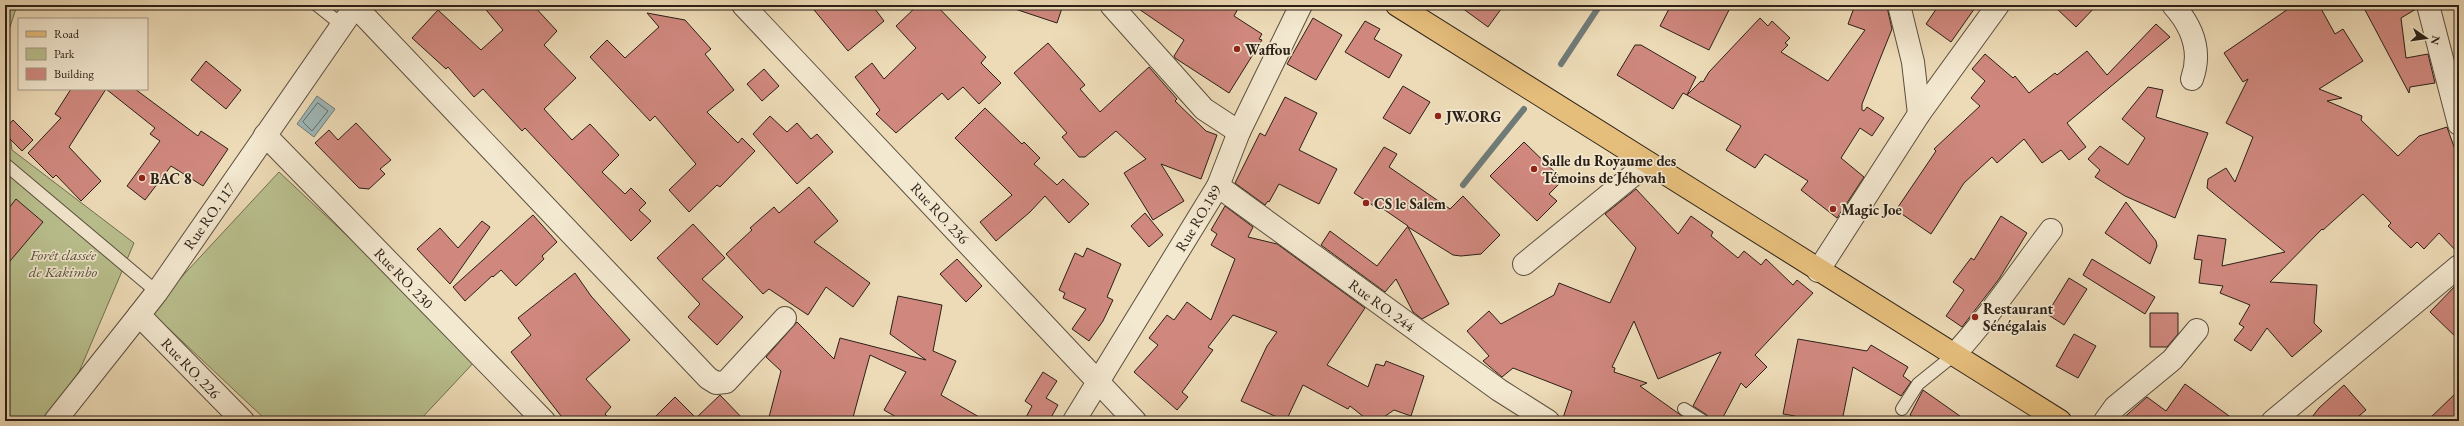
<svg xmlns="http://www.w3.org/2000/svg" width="2464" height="426" viewBox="0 0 2464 426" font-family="'EB Garamond',serif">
	<rect width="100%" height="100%" fill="#eddbb7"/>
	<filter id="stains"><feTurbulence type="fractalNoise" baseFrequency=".005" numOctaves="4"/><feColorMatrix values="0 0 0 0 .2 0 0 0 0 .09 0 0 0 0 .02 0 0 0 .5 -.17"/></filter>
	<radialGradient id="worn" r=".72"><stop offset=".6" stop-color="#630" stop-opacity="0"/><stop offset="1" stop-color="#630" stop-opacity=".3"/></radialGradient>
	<g fill="#b9c08e" stroke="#727052">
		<path d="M5,5H17L5,43Z"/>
		<path d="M5,92L12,150L134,243L79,372L43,421H5Z"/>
		<path d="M279,172L478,358L419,421H267L150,311Z"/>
	</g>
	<path fill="#9eb8b9" stroke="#707b78" d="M317,96L335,109L314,137L297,124Z"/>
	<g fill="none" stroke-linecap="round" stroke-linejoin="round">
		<path stroke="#646c68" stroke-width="1" d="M318,103L328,111L312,131L303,122Z"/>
		<g stroke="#707b78" stroke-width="6">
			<path d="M1561,64L1600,5"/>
			<path d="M1463,185L1524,109"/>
		</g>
	</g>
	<g fill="#d0887e" stroke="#2b2017">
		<path d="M482,5H533L557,31L544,45L576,78L544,109L572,140L590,124L619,155L602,172L625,194L631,188L646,203L639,210L651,221L631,241L525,128L522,131L483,89L474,97L448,67L446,69L412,38L438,10L481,50L503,30Z"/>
		<path d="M810,5H872L884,21L848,51Z"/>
		<path d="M918,5H936L986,57L981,63L1001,83L979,104L963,87L948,100L942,93L896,133L876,114L880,110L855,77L872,63L884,79L916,48L896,26Z"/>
		<path d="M1012,5H1063L1057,23L1012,8Z"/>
		<path d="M1133,5H1240L1234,16L1262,34L1259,39L1262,40L1229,93L1175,58L1174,56L1184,40Z"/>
		<path d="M1458,5H1504L1488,27Z"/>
		<path d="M1671,5H1720L1729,10L1709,50L1660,26Z"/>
		<path d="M1855,5L1887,7L1892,29L1862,104V110L1864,111L1867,107L1884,118L1872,136L1860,128L1841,158L1864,177L1837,218L1801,190L1808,181L1765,154L1755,168L1726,150L1741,126L1687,95L1701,81L1703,82L1709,72L1760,18L1768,26L1772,21L1790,38L1785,43L1788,45L1781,52L1828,81L1865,30L1848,24Z"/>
		<path d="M1939,5H1977L1951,42L1926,24Z"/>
		<path d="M2053,5H2097L2076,27Z"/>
		<path d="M2294,5H2319L2335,34L2343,29L2363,61L2319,89L2342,98L2327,101L2362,116L2361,120L2398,156L2419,136L2447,127L2459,161V254L2439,233L2424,249L2417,242L2411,248L2388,226L2391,223L2363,194L2323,230L2322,229L2270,282L2317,285L2314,323L2322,331L2292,357L2267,328L2251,351L2234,340L2244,327L2239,324L2250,305L2220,293L2223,286L2199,283L2202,260L2194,259L2198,235L2226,239L2222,266L2285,252L2207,188L2208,179L2226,168L2235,182L2253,137L2226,123L2248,79L2243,82L2224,53Z"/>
		<path d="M2375,5H2416V9L2401,18L2406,58L2428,54L2435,83L2410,87L2409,93L2365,10Z"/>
		<path d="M647,13L685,20L711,49L705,54L734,90L707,112L738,143L742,138L755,151L720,187L717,185L689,212L669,190L696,164L655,116L650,121L590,57L607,40L625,58L659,27Z"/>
		<path d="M1313,18L1342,35L1316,80L1287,64Z"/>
		<path d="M1365,21L1380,29L1374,39L1402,55L1389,78L1345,52Z"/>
		<path d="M2156,24L2170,37L2067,123L2086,147L2069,160L2061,150L2042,163L2024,139L1997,163L1992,157L1964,183L1931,234L1896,210L1936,151L1934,149L1980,106L1971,98L1985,81L1972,69L1985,54L2013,78L2015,76L2029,93L2055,73L2057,75L2087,51L2107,75Z"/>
		<path d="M1048,43L1085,85L1080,89L1100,112L1149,67L1177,99L1175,101L1206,131L1217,135L1201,179L1161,164L1184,201L1153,220L1124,173L1146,159L1116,131L1085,157H1079L1062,137L1067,133L1014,73Z"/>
		<path d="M1635,45H1641L1696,77L1687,95L1683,93L1673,109L1617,75Z"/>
		<path d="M206,61L241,90L226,109L191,80Z"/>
		<path d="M764,69L779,86L762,101L747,84Z"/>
		<path d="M1403,86L1430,102L1410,134L1383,118Z"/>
		<path d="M2148,87L2163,90L2156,117L2208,133L2175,218L2125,196L2095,177L2100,170L2088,159L2100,146L2128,165L2145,138L2122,119Z"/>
		<path d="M71,89H135L198,136L201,131L228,149L203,186L171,166L145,200L127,186L160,141L150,134L155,128L106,89L69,147L101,181L81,201L56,175L53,178L28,153L61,118L55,114Z"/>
		<path d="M1285,97L1317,113L1299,150L1337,169L1319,204L1279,184L1269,202L1268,201L1265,205L1235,183L1260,133L1265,136Z"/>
		<path d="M985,108L1022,144L1024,142L1040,158L1034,164L1057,185L1063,179L1089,204L1069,223L1045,196L1030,212L996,241L980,222L1012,195L955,138Z"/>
		<path d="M770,116L787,132L797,123L811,139L817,134L833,152L797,184L753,134Z"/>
		<path d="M13,120L33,140L22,151L5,134V129Z"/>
		<path d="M356,123L391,160L380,169L385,174L369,189L359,188L315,143L329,130L338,140Z"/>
		<path d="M1524,142L1563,180L1549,194L1557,201L1537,221L1490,176Z"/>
		<path d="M1384,147L1397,154L1389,167L1450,209L1463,196L1500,235L1481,254L1461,256L1453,255L1408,227L1449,304L1422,319L1413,312L1396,279L1385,292L1321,245L1330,231L1377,266L1408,226L1376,204L1374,206L1354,193Z"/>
		<path d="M809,187L838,221L814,242L870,283L853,307L826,287L808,315L769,289L763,294L726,254L752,230L750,228L774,207L779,213Z"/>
		<path d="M1636,189L1678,234L1691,216L1713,232L1711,236L1738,258L1744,251L1761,265L1766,259L1793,285L1797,280L1813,293L1755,355L1767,367L1746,388L1741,383L1721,421H1710L1707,415L1693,406L1721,352L1658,379L1634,321L1612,367L1615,368L1614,372L1647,383L1640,386L1689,421H1562L1572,391L1513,368L1502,377L1483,361L1489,356L1467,331L1489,311L1501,324L1554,295L1559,283L1610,303L1636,248L1605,214Z"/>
		<path d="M16,199L43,222L5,267V213Z"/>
		<path d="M2126,202L2156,241L2157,246L2150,264L2105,233Z"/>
		<path d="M1225,206L1253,227L1248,237L1277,244L1365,308L1327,365L1368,387L1376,364L1384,366L1386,361L1424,376L1411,416L1394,410L1378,421H1369L1350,406L1348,409L1303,385L1286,421L1241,401L1267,346L1277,332L1233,315L1208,347L1213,350L1182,392L1188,397L1177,410L1134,372L1158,345L1149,338L1167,315L1174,320L1187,302L1211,320L1235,259L1211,245L1217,234L1211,230Z"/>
		<path d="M1145,213L1163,235L1149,247L1131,226Z"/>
		<path d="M533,215L557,242L542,256L544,259L516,286L501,270L493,277L492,276L465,301L453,287Z"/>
		<path d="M2001,216L2027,233L1999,279L1962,327L1946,316L1964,290L1953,282L1971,258L1974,260Z"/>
		<path d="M482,221L490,227L450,284L417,249L440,228L458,248Z"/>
		<path d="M693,224L725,258L702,279L743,317L717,345L688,317L700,304L657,258Z"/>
		<path d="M1087,248L1121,264L1107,297L1113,300L1103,321L1089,341L1072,329L1086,309L1063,298L1065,293L1059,290L1075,253L1083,257Z"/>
		<path d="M957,259L982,286L966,302L940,274Z"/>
		<path d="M2092,259L2155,297L2145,314L2083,275Z"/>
		<path d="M575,273L591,296L630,340L586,379L611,407L605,414L611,421H565L511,352L531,335L518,318Z"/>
		<path d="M2069,278L2087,289L2064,325L2047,314Z"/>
		<path d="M2459,282V340L2430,312Z"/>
		<path d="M898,296L942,305L933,351L956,361L941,395L986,421H903L884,410L906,372L870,355L852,421H768L781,371L766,357L797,322L834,359L840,338L926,360L890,334Z"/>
		<path d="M2150,313H2178V334L2167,347H2150Z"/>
		<path d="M2074,334L2096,346L2078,378L2056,366Z"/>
		<path d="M1798,339L1867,351L1871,345L1908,367L1903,376L1911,382L1901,396L1853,367L1842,421H1794L1795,416L1783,414Z"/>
		<path d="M1043,372L1057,381L1046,398L1058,405L1049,421H1024L1032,406L1025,401Z"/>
		<path d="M2185,384L2236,421H2120L2147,397L2166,411Z"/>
		<path d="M2344,385L2366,410L2353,421H2309L2319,408Z"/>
		<path d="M1923,390L1967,421H1918L1910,415Z"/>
		<path d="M2459,390V421H2427Z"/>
		<path d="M720,395L745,421H651L675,397L696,418Z"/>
	</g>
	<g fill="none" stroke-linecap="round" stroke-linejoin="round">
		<g stroke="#5c4f3f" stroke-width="14">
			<g id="service">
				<path d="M317,5L342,25"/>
				<path d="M5,164L157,292"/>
				<path d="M1684,409L1703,421"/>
				<path d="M1902,409L1918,384L1954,355"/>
			</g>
		</g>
		<g stroke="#5c4f3f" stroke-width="24">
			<g id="minor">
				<path d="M1111,5L1204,109L1239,132"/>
				<path d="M1899,5L1913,62L1919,114"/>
				<path d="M2173,5C2192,26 2202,51 2192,79"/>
				<path d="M2428,5L2459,124"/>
				<path d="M355,6L708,378L716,383L726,382L785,318"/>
				<path d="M265,135L544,421"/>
				<path d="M1218,186L1499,390L1548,421"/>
				<path d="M1524,264L1648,163"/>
				<path d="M1818,271L1919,114L1998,5"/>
				<path d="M1954,355C1990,316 2019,272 2051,230"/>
				<path d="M55,421L139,315"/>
				<path d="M1074,421L1218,186L1239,132L1301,5"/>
				<path d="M2105,421L2115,407L2172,360L2197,330"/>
				<path d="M2273,421L2459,266"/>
			</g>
		</g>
		<g stroke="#5c4f3f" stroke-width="24">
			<g id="tertiary">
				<path d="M743,5L1135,421"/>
				<path d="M243,421L139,315L157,292L356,5"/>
			</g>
		</g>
		<g stroke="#2b2017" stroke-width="24">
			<path id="primary" d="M1397,5L2060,421"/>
		</g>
		<use href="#service" stroke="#f3e8d0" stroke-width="12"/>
		<use href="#minor" stroke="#f3e8d0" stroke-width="22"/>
		<use href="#tertiary" stroke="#f3e8d0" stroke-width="22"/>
		<use href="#primary" stroke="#e6be7c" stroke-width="22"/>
	</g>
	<g fill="#8f2418" stroke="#f3e8d0" stroke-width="1.5">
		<circle cx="1237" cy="49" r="4"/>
		<circle cx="1438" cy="116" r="4"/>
		<circle cx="1534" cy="169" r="4"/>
		<circle cx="142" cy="178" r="4"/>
		<circle cx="1366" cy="203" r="4"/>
		<circle cx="1833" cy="209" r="4"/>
		<circle cx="1975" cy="317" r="4"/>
	</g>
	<g text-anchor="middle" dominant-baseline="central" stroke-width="3.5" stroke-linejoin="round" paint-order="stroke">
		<g font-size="15" font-weight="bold" fill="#2b2017" stroke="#f3e8d0" text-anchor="start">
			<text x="1245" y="49">Waffou</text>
			<text x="1446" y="116">JW.ORG</text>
			<text x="1542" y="160">Salle du Royaume des<tspan x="1542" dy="17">Témoins de Jéhovah</tspan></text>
			<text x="150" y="178">BAC 8</text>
			<text x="1374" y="203">CS le Salem</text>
			<text x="1841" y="209">Magic Joe</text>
			<text x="1983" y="308">Restaurant<tspan x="1983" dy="17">Sénégalais</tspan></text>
		</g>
		<g font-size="15" fill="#2b2017" stroke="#f3e8d0">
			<text transform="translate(940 213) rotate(47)">Rue RO. 236</text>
			<text transform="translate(209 216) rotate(-55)">Rue RO. 117</text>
			<text transform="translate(1198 218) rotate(-59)">Rue RO.189</text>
			<text transform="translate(404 278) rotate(46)">Rue RO. 230</text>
			<text transform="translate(1382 305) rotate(36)">Rue RO. 244</text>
			<text transform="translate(191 368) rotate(46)">Rue RO. 226</text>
		</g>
		<g font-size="15" font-style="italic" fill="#56503b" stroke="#f3e8d0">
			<text x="63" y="254">Forêt classée<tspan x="63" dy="17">de Kakimbo</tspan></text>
		</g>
	</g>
	<rect width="2464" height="426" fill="none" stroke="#eddbb7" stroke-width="20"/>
	<rect x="6" y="6" width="2452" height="414" fill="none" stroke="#2b2017" stroke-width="2"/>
	<rect x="10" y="10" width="2444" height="406" fill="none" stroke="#2b2017"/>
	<rect x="18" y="18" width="130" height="72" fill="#f3e8d0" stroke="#a39886"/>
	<rect x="26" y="31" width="20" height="6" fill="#e6be7c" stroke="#a39886"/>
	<text x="54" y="38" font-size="12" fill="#2b2017">Road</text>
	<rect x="26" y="48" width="20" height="12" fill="#b9c08e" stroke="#a39886"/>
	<text x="54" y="58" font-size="12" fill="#2b2017">Park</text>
	<rect x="26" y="68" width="20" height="12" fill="#d0887e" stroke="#a39886"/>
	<text x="54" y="78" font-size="12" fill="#2b2017">Building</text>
	<g transform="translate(2426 38) rotate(103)" stroke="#f3e8d0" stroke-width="3" paint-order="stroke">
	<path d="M0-3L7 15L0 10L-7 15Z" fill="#2b2017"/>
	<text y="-6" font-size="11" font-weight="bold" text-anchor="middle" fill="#2b2017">N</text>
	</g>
	<rect width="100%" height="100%" filter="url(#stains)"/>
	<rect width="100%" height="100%" fill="url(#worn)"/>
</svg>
